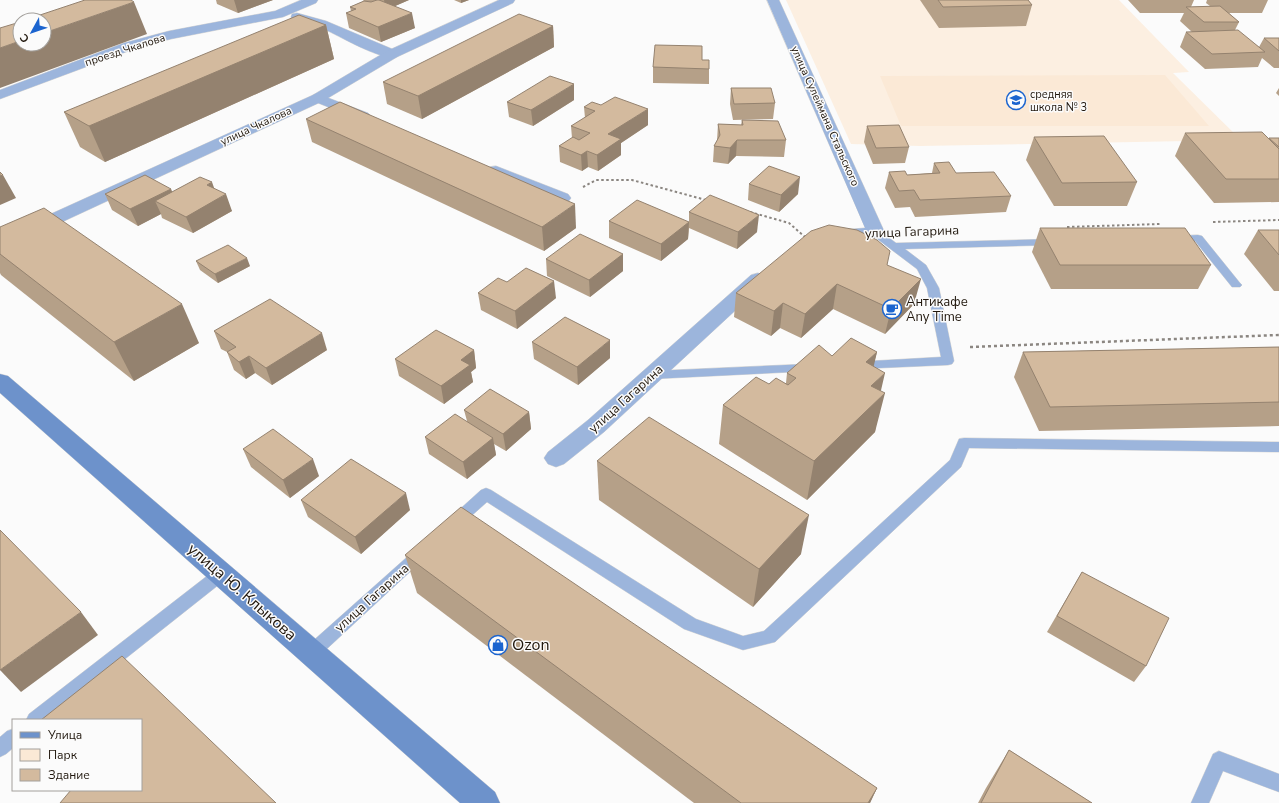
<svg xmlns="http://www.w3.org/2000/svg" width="1279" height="803" viewBox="0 0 1279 803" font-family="'Nunito Sans',sans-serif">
	<rect width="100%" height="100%" fill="#fbfbfb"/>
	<path fill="#fcefe1" d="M786,0H1119L1189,72L1173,73L1241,140L920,146L851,144Z"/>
	<path fill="#fbe9d6" d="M1165,75L1209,126H901L880,76Z"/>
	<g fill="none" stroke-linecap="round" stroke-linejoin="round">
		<g stroke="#d8d7d5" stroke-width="1">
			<g id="service">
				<path d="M876,230L880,231L896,243L1053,239L1058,242L1053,245L905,249L926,265L939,288L954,361L952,364L948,365L857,369L853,368L851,365L853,362L941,357L927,288L917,269L872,235L871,233L872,231Z"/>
				<path d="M1198,235L1202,236L1240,283L1242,285L1240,287H1232L1195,241L1174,242L1169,239L1174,236Z"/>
				<path d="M809,364L813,365L815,368L813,371L652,379L648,378L646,375L648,372L652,371Z"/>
				<path d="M964,438L1279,442V452L969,448L961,467L775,642L743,650L684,629L487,502L459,527L454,529L449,527L447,523L449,519L481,490L486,488L491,490L696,619L743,636L764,631L950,460L959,439Z"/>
				<path d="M421,547L426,549L429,553L426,557L317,658L311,660L305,658L303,653L305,648L416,549Z"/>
				<path d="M221,568L226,569L229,574L226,579L48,720H26L29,714L216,569Z"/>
				<path d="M13,729V748L6,754L0,757V737L7,731Z"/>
				<path d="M1219,751L1279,774V792L1223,771L1209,803H1191L1213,754Z"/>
			</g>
		</g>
		<g stroke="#d8d7d5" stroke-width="1">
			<g id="minor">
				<path d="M301,0H318L316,3L283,17L171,39L134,49L0,99V90L124,43L169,31L275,11Z"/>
				<path d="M767,0H779L885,233L882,237L834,240L828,239L825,235L828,231L865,228Z"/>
				<path d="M297,13L326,21L397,51L399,54L397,57C382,61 343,38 328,31C316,26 305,23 292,20L291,17L292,14Z"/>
				<path d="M318,94L368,113L371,116L368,119L363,121L313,101L311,98L313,95Z"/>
				<path d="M496,166L568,194L571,198L568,202L562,203L556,202L490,175L488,171L490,167Z"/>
				<path d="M758,273L765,275L768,279L765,283L604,432L564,464L556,467L548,464L544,458L548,452L588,420L751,275Z"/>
			</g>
		</g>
		<g stroke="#d8d7d5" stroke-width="1">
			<path id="tertiary" d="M499,0H515L513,3L397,57L323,101L6,248L0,249V237L313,95L387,51Z"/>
		</g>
		<g stroke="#d8d7d5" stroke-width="1">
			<path id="secondary" d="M0,374L8,376L495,792L500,803H460L0,393Z"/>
		</g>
		<g stroke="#8b8681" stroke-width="2" stroke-dasharray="2.5 2.5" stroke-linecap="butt">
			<path d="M583,187L596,180H632L706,200"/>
			<path d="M750,212L789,223L805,237"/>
			<path d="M1213,222L1279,220"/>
			<path d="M1067,227L1160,224"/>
		</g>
		<path stroke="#8b8681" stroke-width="2.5" stroke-dasharray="3 3" stroke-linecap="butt" d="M970,347L1279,335"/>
		<use href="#service" fill="#9cb5dc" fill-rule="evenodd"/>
		<use href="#minor" fill="#9cb5dc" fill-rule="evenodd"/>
		<use href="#tertiary" fill="#9cb5dc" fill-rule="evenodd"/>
		<use href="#secondary" fill="#6d92cb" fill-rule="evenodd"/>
	</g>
	<g fill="#b5a088">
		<path d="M216,0H273L238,13L217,4Z"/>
		<path d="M363,0H409L395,6L415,28L381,42L349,28L346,13L351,11L350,7L364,1Z"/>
		<path d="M454,0H469L461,3Z"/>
		<path d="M920,0H1028L1032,5L1026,26L939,28Z"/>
		<path d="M1128,0H1194L1191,7L1210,6L1206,3L1207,0H1268L1262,13H1229L1239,22L1235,30L1259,47L1264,38H1279V68H1274L1262,58L1258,67L1205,69L1180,47L1186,32H1192L1180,21L1184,13H1140Z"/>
		<path d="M326,25L334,59L105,162L80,147L64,112Z"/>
		<path d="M553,26L554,47L422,119L387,104L383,82Z"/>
		<path d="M702,60L709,69V84L653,83V67Z"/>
		<path d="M731,88L775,103L773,119L733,120L730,104Z"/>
		<path d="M1279,88V96L1276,93Z"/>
		<path d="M574,100L533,126L509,117L507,102Z"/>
		<path d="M584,107L648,125L621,143V155L598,171L588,167L582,171L560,162L559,146L572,138L571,126L585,118Z"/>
		<path d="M306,119L576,228L544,251L312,142Z"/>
		<path d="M742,120L786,140L784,157L736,156L728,164L713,162L714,146L717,141L718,124L741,125Z"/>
		<path d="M867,126L909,147L905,163L873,164L864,142Z"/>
		<path d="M1185,133L1269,139V138H1279V202L1214,203L1175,156Z"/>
		<path d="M1034,137L1137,182L1127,206H1054L1026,160Z"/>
		<path d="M934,163L956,173L1011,196L1006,212L915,217L910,207L895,208L885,188L889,172L907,175L932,173Z"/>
		<path d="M749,184L798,194L779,212L748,200Z"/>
		<path d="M171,189L172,192L214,189L232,211L193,233L162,218L161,214L138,226L112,210L105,194Z"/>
		<path d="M689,212L757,232L737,249L689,228L688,239L661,261L609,238V221L689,222Z"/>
		<path d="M0,227L199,343L134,381L1,275L0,273Z"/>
		<path d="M1040,228L1211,265L1198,289H1051L1032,252Z"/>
		<path d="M1258,230H1279V291H1274L1244,254Z"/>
		<path d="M623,254V271L590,297L547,276L546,259Z"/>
		<path d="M196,261L250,266L218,283L200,270Z"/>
		<path d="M887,265L914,304L885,334L833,309L801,338L780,328L771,336L734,317L736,293Z"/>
		<path d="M507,282L556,298L517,329L481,310L478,293Z"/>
		<path d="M214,331L327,350L272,385L255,373L246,379L234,370L227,352L221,349Z"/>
		<path d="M532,342L610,358L578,385L534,359Z"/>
		<path d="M1279,347V426L1039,431L1014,377L1023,352Z"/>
		<path d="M474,350L476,368L471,372L473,382L444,404L399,376L395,359Z"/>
		<path d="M877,352L873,366L881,391L875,432L807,500L719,444L723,405L769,384L786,383L787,373L832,356Z"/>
		<path d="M464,410L529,412L531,429L506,451L494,444L496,455L467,479L429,454L425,437L467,421Z"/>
		<path d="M243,449L319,476L290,498L251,467Z"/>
		<path d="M597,461L801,554L753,607L599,500Z"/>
		<path d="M301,500L410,510L361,554L308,517Z"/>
		<path d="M405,555L877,788L870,803H694L417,593Z"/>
		<path d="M1082,572L1146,666L1134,682L1047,632Z"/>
		<path d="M1009,750L1092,803H978L986,788Z"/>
	</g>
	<g fill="#94826f">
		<path d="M234,0H273L238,13Z"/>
		<path d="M384,0H409L386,10Z"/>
		<path d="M461,0H469L461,3Z"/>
		<path d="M134,2L147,34L0,88V48L20,41V44H44V33Z"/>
		<path d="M412,13L415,28L381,42L378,27Z"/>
		<path d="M326,25L334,59L105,162L89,126Z"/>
		<path d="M553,26L554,47L422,119L418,96Z"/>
		<path d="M574,84V100L533,126L531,110Z"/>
		<path d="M648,109V125L621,143V155L598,171L597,155L608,134Z"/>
		<path d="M737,140L736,156L728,164L730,148Z"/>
		<path d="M587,151L588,167L582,171L581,155Z"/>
		<path d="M3,175L16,198L0,205V176Z"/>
		<path d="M800,177L798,194L779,212L781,195Z"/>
		<path d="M212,182L218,199L226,194L232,211L193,233L186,217L207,185Z"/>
		<path d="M171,189L177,206L155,201L161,214L138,226L130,209Z"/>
		<path d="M575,204L576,228L544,251L542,227Z"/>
		<path d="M759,215L757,232L737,249L738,232Z"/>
		<path d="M689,222L688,239L661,261V244Z"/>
		<path d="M623,254V271L590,297L589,280Z"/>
		<path d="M247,258L250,266L218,283L215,274Z"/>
		<path d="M921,279L914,304L885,334L891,309Z"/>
		<path d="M554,281L556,298L517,329L515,311Z"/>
		<path d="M837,284L833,309L801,338L805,314Z"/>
		<path d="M783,303L780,328L771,336L774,311Z"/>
		<path d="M182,304L199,343L134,381L114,342Z"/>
		<path d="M322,333L327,350L272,385L266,368Z"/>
		<path d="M610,340V358L578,385L577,367Z"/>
		<path d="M474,350L476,368L471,372L473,382L444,404L441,386L461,360Z"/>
		<path d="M877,352L868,391L866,362Z"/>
		<path d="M249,356L255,373L246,379L239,362Z"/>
		<path d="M885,373L879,399L885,393L875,432L807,500L814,461L871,386Z"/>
		<path d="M529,412L531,429L506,451L503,434Z"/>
		<path d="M493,438L496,455L467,479L463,462Z"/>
		<path d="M313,459L319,476L290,498L283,480Z"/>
		<path d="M406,493L410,510L361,554L355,537Z"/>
		<path d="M809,515L801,554L753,607L759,569Z"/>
		<path d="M81,612L98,635L21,692L0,670Z"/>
		<path d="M877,788L870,803H868Z"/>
	</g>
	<g fill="#d3ba9e" stroke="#94826f">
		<path d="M85,0H131L134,2L44,33V20H25Z"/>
		<path d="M377,0H379L412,13L378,27L346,13L356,9L350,7L364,1L371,2Z"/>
		<path d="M938,0H1028L1032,5L943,7Z"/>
		<path d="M1220,6L1239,22H1204L1186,7Z"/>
		<path d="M519,14L553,26L418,96L383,82Z"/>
		<path d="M299,15L326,25L89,126L64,112Z"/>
		<path d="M20,22V41L0,48V28Z"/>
		<path d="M1238,30L1265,52L1212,54L1186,32Z"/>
		<path d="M1264,38H1279V51Z"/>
		<path d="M655,45L702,46V60H709V69L653,67Z"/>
		<path d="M550,76L574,84L531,110L507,102Z"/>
		<path d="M731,88H771L775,103L734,104Z"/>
		<path d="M615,97L648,109L608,134L621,139L597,155L587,151L581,155L559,146L573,137L579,140L590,133L571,126L595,111L584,107L592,102L601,105Z"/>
		<path d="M340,102L575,204L542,227L306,119Z"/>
		<path d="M742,120L778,121L786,140H737L730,148L714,146L720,135L718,124L743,125Z"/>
		<path d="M899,125L909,147L876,148L867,126Z"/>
		<path d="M1262,132L1279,149V179H1226L1185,133Z"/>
		<path d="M1104,136L1137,182L1062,183L1034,137Z"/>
		<path d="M1269,138H1279V147Z"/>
		<path d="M949,162L956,173L994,172L1011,196L920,200L914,190L899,191L889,172L905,171L907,175L940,173L934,163Z"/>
		<path d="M769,166L800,177L781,195L749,184Z"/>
		<path d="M0,172L3,175L0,176Z"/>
		<path d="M145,175L171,189L130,209L105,194Z"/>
		<path d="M200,177L212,182L207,185L226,194L186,217L155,201Z"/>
		<path d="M710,195L759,215L738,232L689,212Z"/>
		<path d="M637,200L689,222L661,244L609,221Z"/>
		<path d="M44,208L182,304L114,342L0,254V227Z"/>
		<path d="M829,225L857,230L877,240L890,251L887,265L921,279L891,309L837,284L805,314L783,303L774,311L736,293L811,231Z"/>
		<path d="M1040,228H1185L1211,265H1060Z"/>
		<path d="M1258,230H1279V255Z"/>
		<path d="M580,234L623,254L589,280L546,259Z"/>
		<path d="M228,245L247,258L215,274L196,261Z"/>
		<path d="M526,268L554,281L515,311L478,293L498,278L507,282Z"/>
		<path d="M270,299L322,333L266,368L249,356L239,362L227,352L236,347L214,331Z"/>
		<path d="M565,317L610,340L577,367L532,342Z"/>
		<path d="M436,330L474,350L461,360L470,365L441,386L395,359Z"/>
		<path d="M851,338L877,352L866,362L885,373L871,386L885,393L814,461L723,405L756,377L769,384L776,378L788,385L796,378L787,373L819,345L832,356Z"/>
		<path d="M1279,347V402L1050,407L1023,352Z"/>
		<path d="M490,389L529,412L503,434L464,410Z"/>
		<path d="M455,414L493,438L463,462L425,437Z"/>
		<path d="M649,417L809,515L759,569L597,461Z"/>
		<path d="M273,429L313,459L283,480L243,449Z"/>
		<path d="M351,459L406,493L355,537L301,500Z"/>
		<path d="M461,507L877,788L868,803H741L405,555Z"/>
		<path d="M0,530L81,612L0,670Z"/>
		<path d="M1082,572L1169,618L1146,666L1057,616Z"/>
		<path d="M122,656L276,803H60L71,790H141V720H41Z"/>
		<path d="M1009,750L1092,803H981Z"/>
	</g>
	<defs>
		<g id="school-ring" transform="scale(1)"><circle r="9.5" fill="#fbfbfb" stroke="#1b64cf" stroke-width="1.5"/><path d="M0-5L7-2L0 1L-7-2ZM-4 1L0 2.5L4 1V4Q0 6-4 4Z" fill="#1b64cf"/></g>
		<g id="cafe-ring" transform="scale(1)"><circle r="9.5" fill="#fbfbfb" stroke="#1b64cf" stroke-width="1.5"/><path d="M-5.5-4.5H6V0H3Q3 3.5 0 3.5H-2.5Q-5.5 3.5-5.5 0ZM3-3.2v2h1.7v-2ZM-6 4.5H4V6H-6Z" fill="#1b64cf"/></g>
		<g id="shop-ring" transform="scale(1)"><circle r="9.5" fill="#fbfbfb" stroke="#1b64cf" stroke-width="1.5"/><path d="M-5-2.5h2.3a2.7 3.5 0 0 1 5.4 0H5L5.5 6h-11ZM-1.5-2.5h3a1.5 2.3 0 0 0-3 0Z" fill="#1b64cf"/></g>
	</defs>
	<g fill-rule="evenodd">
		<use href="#school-ring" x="1016" y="100"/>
		<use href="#cafe-ring" x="892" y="309"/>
		<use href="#shop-ring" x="498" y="645"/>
	</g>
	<g text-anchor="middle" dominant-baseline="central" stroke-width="3" stroke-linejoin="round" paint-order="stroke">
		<g font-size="11" fill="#20170d" stroke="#fbfbfb">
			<text transform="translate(125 50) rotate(-18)">проезд Чкалова</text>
			<text transform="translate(825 116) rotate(66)">улица Сулеймана Стальского</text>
			<text transform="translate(256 126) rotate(-25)">улица Чкалова</text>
		</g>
		<g font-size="11" fill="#20170d" stroke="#fbfbfb" text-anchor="start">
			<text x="1030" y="94">средняя<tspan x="1030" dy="13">школа № 3</tspan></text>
		</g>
		<g font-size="13" fill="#20170d" stroke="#fbfbfb">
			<text transform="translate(912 232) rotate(-2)">улица Гагарина</text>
			<text transform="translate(626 399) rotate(-42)">улица Гагарина</text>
			<text transform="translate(372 598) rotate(-42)">улица Гагарина</text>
		</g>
		<g font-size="13" fill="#20170d" stroke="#fbfbfb" text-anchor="start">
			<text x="906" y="302">Антикафе<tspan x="906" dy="15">Any Time</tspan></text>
		</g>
		<g font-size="16" fill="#20170d" stroke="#fbfbfb">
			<text transform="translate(242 592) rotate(41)">улица Ю. Клыкова</text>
		</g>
		<g font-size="16" fill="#20170d" stroke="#fbfbfb" text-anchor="start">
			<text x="512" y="645">Ozon</text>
		</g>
	</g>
	<rect x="12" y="719" width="130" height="72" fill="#fbfbfb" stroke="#a3a09c"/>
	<rect x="20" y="732" width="20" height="6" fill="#6d92cb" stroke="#a3a09c"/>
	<text x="48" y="739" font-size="12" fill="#20170d">Улица</text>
	<rect x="20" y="749" width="20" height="12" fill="#fbe9d6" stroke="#a3a09c"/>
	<text x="48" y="759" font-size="12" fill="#20170d">Парк</text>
	<rect x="20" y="769" width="20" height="12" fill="#d3ba9e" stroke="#a3a09c"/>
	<text x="48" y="779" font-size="12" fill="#20170d">Здание</text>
	<g transform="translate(32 32) rotate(230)"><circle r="19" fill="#fbfbfb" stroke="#a3a09c"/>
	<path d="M0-3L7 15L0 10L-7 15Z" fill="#1b64cf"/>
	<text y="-6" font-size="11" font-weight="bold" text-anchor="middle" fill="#20170d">С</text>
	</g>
</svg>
